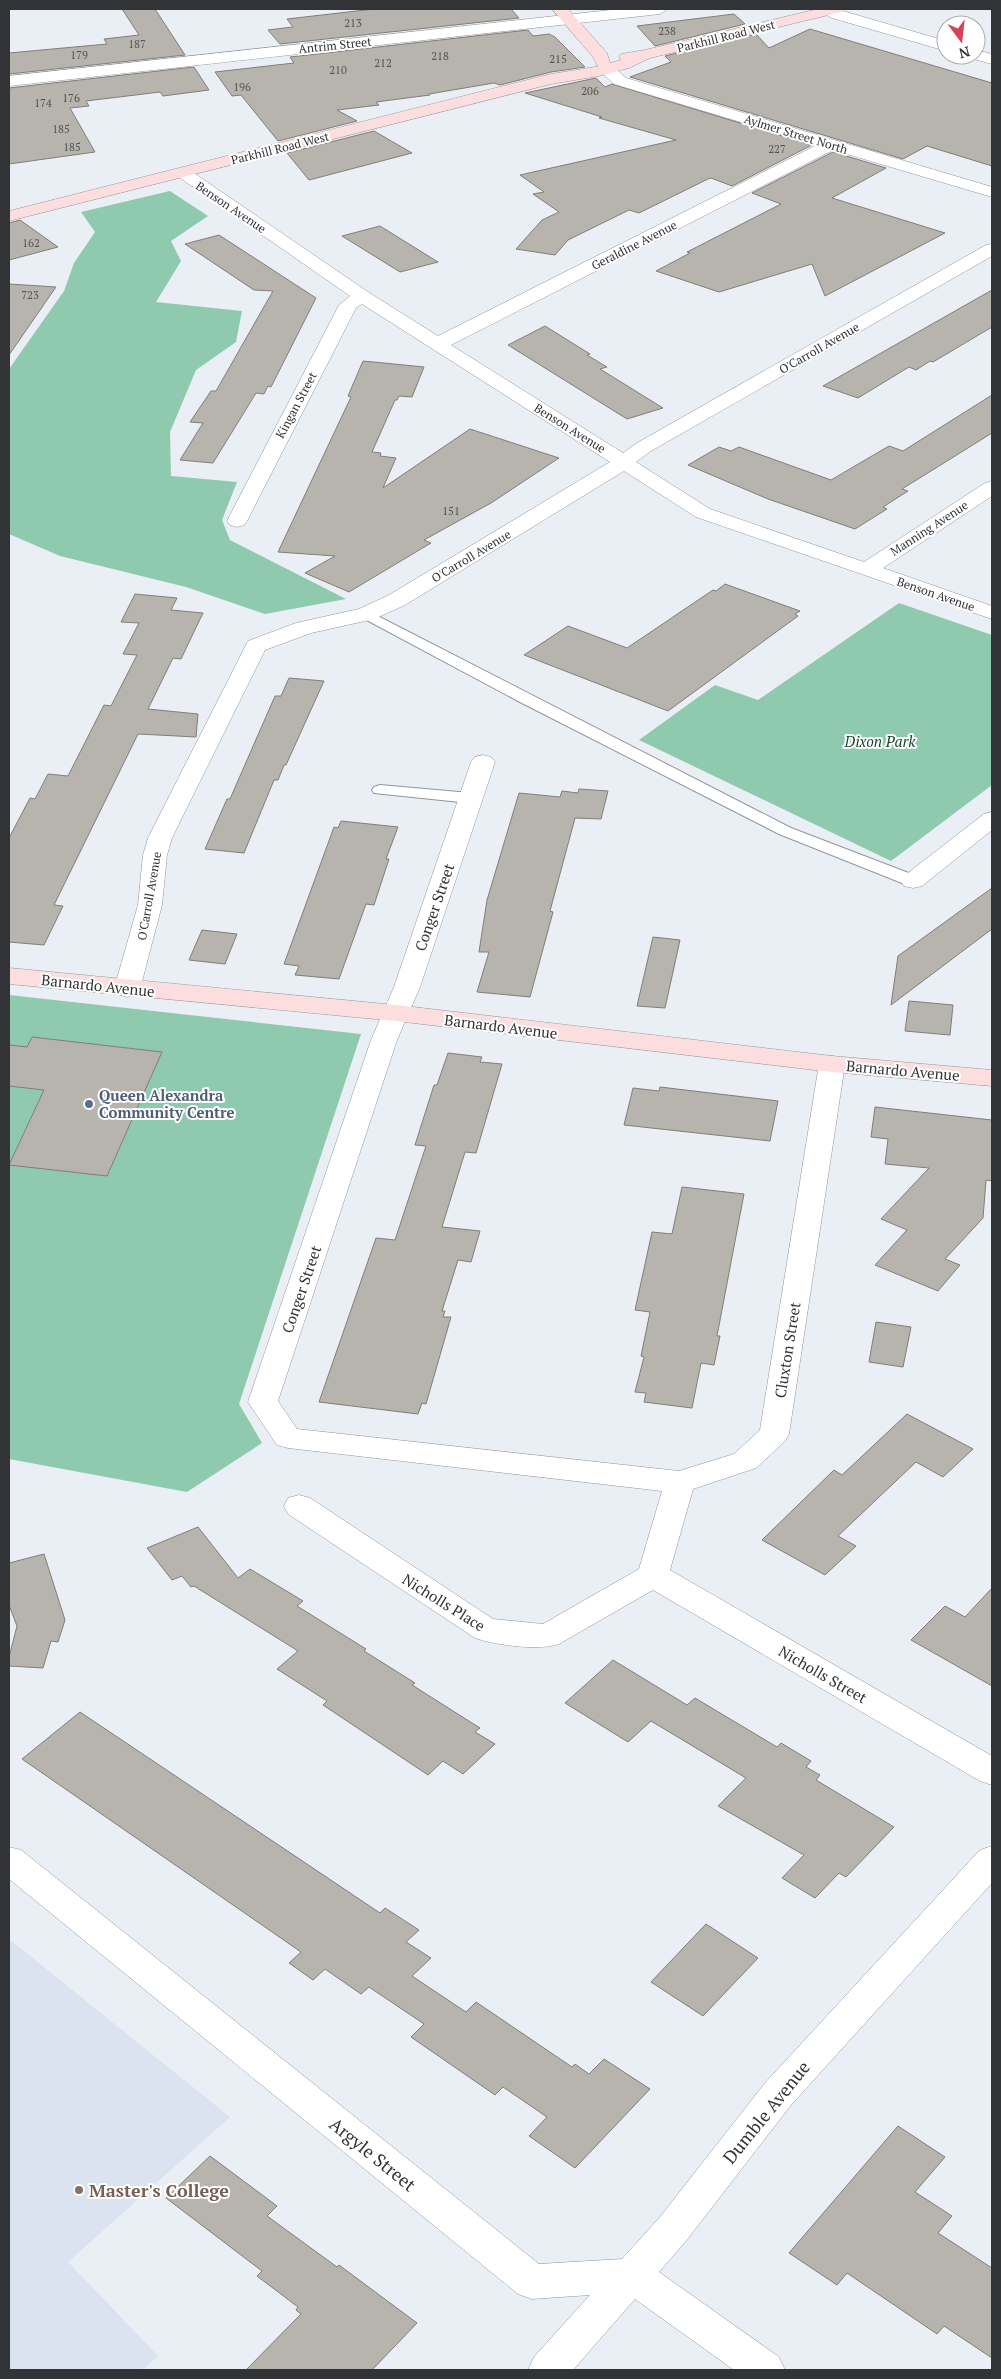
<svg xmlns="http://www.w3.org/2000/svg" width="1001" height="2379" viewBox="0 0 1001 2379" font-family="'PT Serif',serif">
	<rect width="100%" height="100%" fill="#eaeff5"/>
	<path fill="#dbe3f0" d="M9,1939L230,2117L68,2262L158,2356L142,2370H9Z"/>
	<g fill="#90caae">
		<path d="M170,191L208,216L171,241L181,261L156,302L242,311L236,342L196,370L170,432L171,476L237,482L222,520L230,540L346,599L265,614L186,587L60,556L9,534V369L64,291L74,263L95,232L81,212Z"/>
		<path d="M899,603L992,635V785L891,861L639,740L715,685L758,700Z"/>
		<path d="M9,995L361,1034L239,1404L262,1443L187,1492L9,1459Z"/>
	</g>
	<g fill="#b7b3ad" stroke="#827d78">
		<path d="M122,9H155L185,55L9,74V53L107,44L104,39L139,35Z"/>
		<path d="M374,9H511L519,18L280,44L268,30L293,27L287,19Z"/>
		<path d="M734,14L745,24L655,46L637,26Z"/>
		<path d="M810,29L992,83V166L927,146L903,159L630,77L671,62L665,56L756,34L769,48Z"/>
		<path d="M528,30L533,36L549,34L555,37L585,67L551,72L500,85L494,83L429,94L430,95L376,102L379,105L337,110L357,121L278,141L241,95L232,96L215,72L294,63L290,57Z"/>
		<path d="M194,67L209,90L163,96L160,92L86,101L89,106L70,108L95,152L9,164V88Z"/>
		<path d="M596,78L605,87L612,84L812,145L732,186L711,178L708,179L639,213L629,210L568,240L555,255L516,249L542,220L559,212L533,194L544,192L520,175L676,140L599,118L602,117L525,93Z"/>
		<path d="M374,131L412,153L309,180L287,153Z"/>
		<path d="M833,152L886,168L832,198L945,233L825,296L812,264L719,292L656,271L690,253L687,252L781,204L752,193Z"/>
		<path d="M20,220L58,247L9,260V223Z"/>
		<path d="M380,226L438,262L400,272L342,236Z"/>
		<path d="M219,235L316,298L271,387L268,386L264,394L256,393L213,463L180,460L203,423L190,422L211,391H216L273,291L254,290L185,244Z"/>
		<path d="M9,284L56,287L9,355Z"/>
		<path d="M992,290V327L933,362L930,361L916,370L909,367L858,398L823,386Z"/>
		<path d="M545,326L590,354L587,355L607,367L600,369L663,408L627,419L508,345Z"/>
		<path d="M363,361L424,367L412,397L399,396L397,400H395L372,452L381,453L380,456L396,458L383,488L470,429L559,458L491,503L424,540L431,543L349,592L305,573L335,556L278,552L351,397L348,396Z"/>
		<path d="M992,395V433L902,489L908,491L883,507L887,509L855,529L768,499L688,465L719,447L731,451L739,447L831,480L889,446L903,451Z"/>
		<path d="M725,584L800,611L795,614L798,616L668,711L524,655L568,626L627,648L713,590L716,591Z"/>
		<path d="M135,594L177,598L171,610L203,613L181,659L173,658L148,709L198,714L196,737L138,734L54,905L63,906L44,945L9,942V838L30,798L35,799L48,774L68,776L104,705L111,706L137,655L123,654L139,623L121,622Z"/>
		<path d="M289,678L324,681L286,765H284L278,780H274L244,853L205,849L227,799H230L275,696H281Z"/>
		<path d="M579,789L608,791L601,819L575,818L550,911L553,912L530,997L477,992L489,952H479L487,900L519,793L560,797L562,791L578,793Z"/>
		<path d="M341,821L398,827L386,859H389L374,905L366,904L339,979L295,975L299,966L284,964L334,827L338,828Z"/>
		<path d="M992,888V929L891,1005L898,956Z"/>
		<path d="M202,930L237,934L225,964L189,960Z"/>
		<path d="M653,937L680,940L665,1008L637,1006Z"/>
		<path d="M909,1001L953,1005L950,1035L905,1031Z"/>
		<path d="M32,1037L162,1052L107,1176L9,1165L44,1090L9,1086V1045L27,1047Z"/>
		<path d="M448,1053L482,1057L480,1062L502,1064L476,1153L465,1152L442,1227L480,1231L471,1262L458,1260L442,1311H445L443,1317H451L426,1404L422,1403L418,1414L319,1402L376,1238L395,1240L426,1146L415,1145L434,1085H437Z"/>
		<path d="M660,1087L778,1101L770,1141L624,1125L633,1088L659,1091Z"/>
		<path d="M875,1107L992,1120V1181L986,1180L983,1218L945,1259L960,1265L938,1291L875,1265L907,1230L881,1219L929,1168L885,1164L888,1139L871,1137Z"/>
		<path d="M682,1187L744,1194L717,1336H720L714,1365L701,1363L692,1408L644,1402L646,1393L635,1392L644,1357L641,1356L650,1312L635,1310L652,1232L672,1234Z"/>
		<path d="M876,1322L911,1327L903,1367L869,1362Z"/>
		<path d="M907,1414L973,1449L943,1477L916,1462L838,1536L856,1546L825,1575L762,1540L834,1470L842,1475Z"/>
		<path d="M198,1527L238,1578L250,1569L303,1601L297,1606L366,1649L364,1651L415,1683L412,1685L480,1728L475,1732L495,1744L463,1774L443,1761L428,1775L323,1705L327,1701L277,1669L298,1651L194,1586L191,1587L182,1576L172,1580L147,1548Z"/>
		<path d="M44,1554L65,1620L58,1642L51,1641L43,1668L9,1666V1657L17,1626L9,1605V1563Z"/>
		<path d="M992,1588V1686L911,1640L945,1606L965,1617Z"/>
		<path d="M613,1660L687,1705L695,1698L777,1747L781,1743L811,1761L806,1767L820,1775L816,1780L894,1827L846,1877L839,1873L815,1898L782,1878L804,1855L718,1806L746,1778L651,1721L628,1742L565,1703Z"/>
		<path d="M80,1712L380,1913L385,1908L419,1930L406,1942L431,1958L412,1976L466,2012L476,2002L572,2067L575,2064L589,2074L604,2059L650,2089L575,2168L529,2136L547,2117L503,2087L495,2095L411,2037L424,2024L369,1987L361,1994L325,1969L313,1980L289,1963L301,1952L22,1759Z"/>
		<path d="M706,1924L758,1958L703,2016L651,1982Z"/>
		<path d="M898,2126L945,2157L915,2192L952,2216L938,2233L992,2268V2358L944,2326L937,2334L847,2273L837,2285L789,2253Z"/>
		<path d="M210,2156L277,2206L267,2216L337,2267L339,2265L417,2323L372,2370H246L301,2314L296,2310L298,2307L257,2276L262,2271L166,2198Z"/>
	</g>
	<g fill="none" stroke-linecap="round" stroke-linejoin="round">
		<g stroke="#92969b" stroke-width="2">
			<g id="lane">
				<path d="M366,610L791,828L919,877L921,881L919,885H907L779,834L520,702L361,617L359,614L361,611Z"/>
				<path d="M380,785L470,793L476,795L478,798L476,801L470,803L374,793L372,790L374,787Z"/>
			</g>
		</g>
		<g stroke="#92969b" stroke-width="1">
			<g id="street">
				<path d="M620,9H668L660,14L9,86V76Z"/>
				<path d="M822,9H836L946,41V51L832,18L820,11Z"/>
				<path d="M976,50L992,54V64L970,58L968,55H976Z"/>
				<path d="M605,63L611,65L626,78L992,187V197L833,150L451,345L623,453L637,443L986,245L992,244V256L651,451L636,462L710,509L864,562L985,483L992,481V496L883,568L992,606V619L696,517L624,471L405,605L374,619L311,633L265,650L172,838L167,855L162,905L140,989L136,994L127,997L118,994L114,989L138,905L143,855L148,838L248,641L296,623L359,609L389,595L610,462L362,304L356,308L247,521L244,525L237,527L230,525L227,521L339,305L350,296L173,173L176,169H188L368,292L438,336L817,145L614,84L597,68L599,65Z"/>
				<path d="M483,755L491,757L495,762L420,987L397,1040L278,1401L297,1429L679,1471L734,1454L760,1430L819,1064L823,1058L832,1056L841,1058L845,1064L789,1434L785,1441L756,1468L693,1489L670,1570L992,1756V1785L980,1781L653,1590L559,1644C538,1651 496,1645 475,1638L288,1514L284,1506L288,1498L299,1495L310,1498L493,1619L543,1624L639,1569L662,1491L288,1448L277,1445L248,1402L371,1040L394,987L471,762L475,757Z"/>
				<path d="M992,812V830L922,886L913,888L904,886L901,881L904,876L984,814Z"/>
				<path d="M9,1847L21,1850L539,2264L622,2259L660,2217L765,2083L980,1850L992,1846V1883L791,2105L686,2241L659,2272L779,2357L785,2370H734L635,2299L573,2370H528L534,2357L590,2295L532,2299L518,2294L9,1879Z"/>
			</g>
		</g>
		<g stroke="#92969b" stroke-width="1">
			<g id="secondary">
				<path d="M552,9H568L607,53L610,63L621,60L619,57L621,54L645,50L818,9H844L841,12L650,58L629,68L599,76L551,84L9,221V211L551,74L601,66L597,65L593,57Z"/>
				<path d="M9,968L396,1005L832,1056L992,1070V1086L832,1072L396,1021L9,984Z"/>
			</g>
		</g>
		<use href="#lane" fill="#fff" fill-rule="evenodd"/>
		<use href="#street" fill="#fff" fill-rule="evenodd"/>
		<use href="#secondary" fill="#fddedf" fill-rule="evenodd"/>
	</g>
	<circle fill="#5c6f8a" stroke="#fff" stroke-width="2" cx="89" cy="1104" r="5"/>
	<circle fill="#8d6e63" stroke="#fff" stroke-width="2" cx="79" cy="2190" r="5"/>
	<g text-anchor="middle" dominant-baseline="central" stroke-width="4" stroke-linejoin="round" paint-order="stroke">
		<g font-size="11" fill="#535354">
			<text x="353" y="23">213</text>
			<text x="667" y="31">238</text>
			<text x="137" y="44">187</text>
			<text x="79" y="55">179</text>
			<text x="440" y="56">218</text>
			<text x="558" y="59">215</text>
			<text x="383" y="63">212</text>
			<text x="338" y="70">210</text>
			<text x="242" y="87">196</text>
			<text x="590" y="91">206</text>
			<text x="71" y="98">176</text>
			<text x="43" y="103">174</text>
			<text x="61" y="129">185</text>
			<text x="72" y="147">185</text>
			<text x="777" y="149">227</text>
			<text x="31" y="243">162</text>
			<text x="30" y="295">723</text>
			<text x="451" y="511">151</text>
		</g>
		<g font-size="12" fill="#323336" stroke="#fff">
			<text transform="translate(726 36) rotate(-14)">Parkhill Road West</text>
			<text transform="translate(335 45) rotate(-6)">Antrim Street</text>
			<text transform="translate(796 134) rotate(17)">Aylmer Street North</text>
			<text transform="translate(280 148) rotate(-14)">Parkhill Road West</text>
			<text transform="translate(231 207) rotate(34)">Benson Avenue</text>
			<text transform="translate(634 245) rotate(-27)">Geraldine Avenue</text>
			<text transform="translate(819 348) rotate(-30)">O'Carroll Avenue</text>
			<text transform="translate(296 405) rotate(-62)">Kingan Street</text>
			<text transform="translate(570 428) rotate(32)">Benson Avenue</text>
			<text transform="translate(929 528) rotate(-33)">Manning Avenue</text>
			<text transform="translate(471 556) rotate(-31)">O'Carroll Avenue</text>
			<text transform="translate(936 594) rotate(19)">Benson Avenue</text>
			<text transform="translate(149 896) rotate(-80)">O'Carroll Avenue</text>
		</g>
		<g font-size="15" font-style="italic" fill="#194332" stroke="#fff">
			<text x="880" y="741">Dixon Park</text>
		</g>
		<g font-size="15" fill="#323336" stroke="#fff">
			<text transform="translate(434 907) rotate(-71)">Conger Street</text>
			<text transform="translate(98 985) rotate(6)">Barnardo Avenue</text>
			<text transform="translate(501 1026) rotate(7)">Barnardo Avenue</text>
			<text transform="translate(903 1070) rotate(5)">Barnardo Avenue</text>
			<text transform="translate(301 1289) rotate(-71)">Conger Street</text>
			<text transform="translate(787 1350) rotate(-81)">Cluxton Street</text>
			<text transform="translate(444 1602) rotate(32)">Nicholls Place</text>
			<text transform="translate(823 1674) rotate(30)">Nicholls Street</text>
		</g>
		<g font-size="15" font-weight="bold" fill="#4e5e75" stroke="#fff" text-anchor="start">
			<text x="99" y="1095">Queen Alexandra<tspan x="99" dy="17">Community Centre</tspan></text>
		</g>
		<g font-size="18" fill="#323336" stroke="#fff">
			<text transform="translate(766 2112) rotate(-51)">Dumble Avenue</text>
			<text transform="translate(373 2154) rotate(39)">Argyle Street</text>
		</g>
		<g font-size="18" font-weight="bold" fill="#785e54" stroke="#fff" text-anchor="start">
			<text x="89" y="2190">Master's College</text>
		</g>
	</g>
	<rect width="1001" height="2379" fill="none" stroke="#323336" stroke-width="20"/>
	<g transform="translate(961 40) rotate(165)"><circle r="24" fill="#ffffff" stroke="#adadaf"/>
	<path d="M0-4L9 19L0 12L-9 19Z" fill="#d3435a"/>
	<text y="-8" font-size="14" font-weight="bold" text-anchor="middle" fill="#323336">N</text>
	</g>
</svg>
